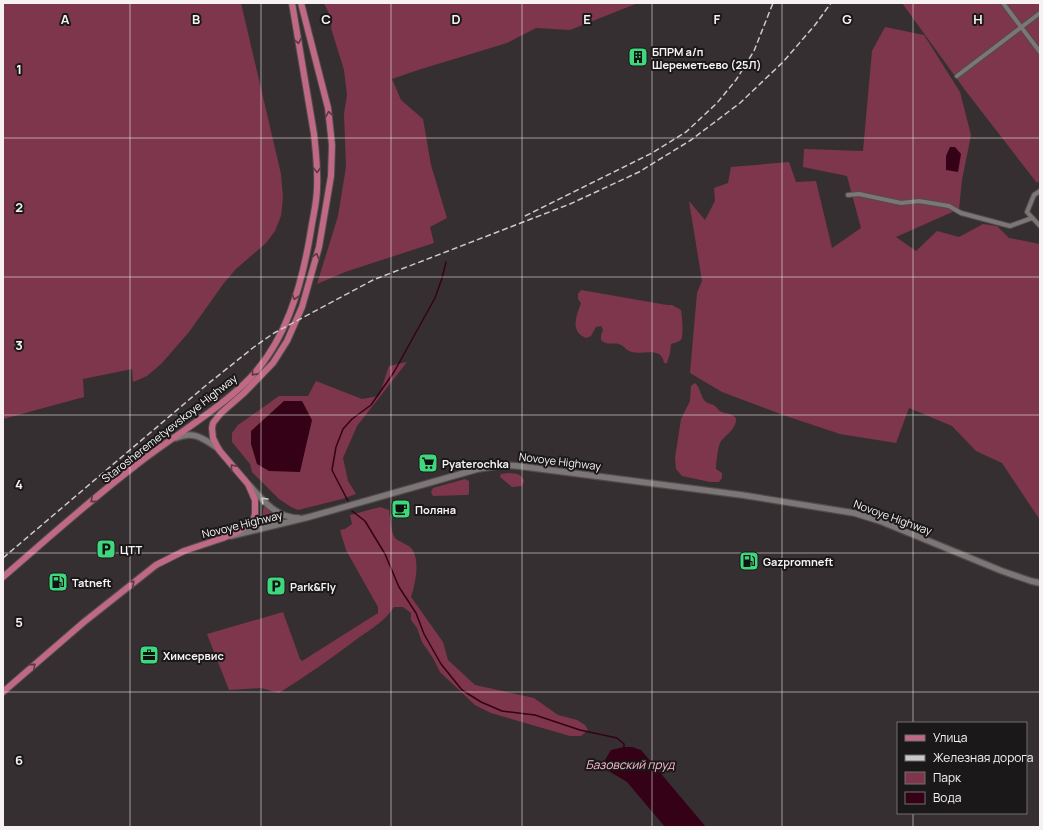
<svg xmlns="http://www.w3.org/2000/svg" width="1043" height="830" viewBox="0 0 1043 830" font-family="Manrope,sans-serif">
	<rect width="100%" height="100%" fill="#362f31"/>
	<g fill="#7e364c">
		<path d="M3,3H241L281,174L283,197L281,216L275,231L266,243L236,269L224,283L189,332L162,363L147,376L133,382L132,369L83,379L84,397L3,419Z"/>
		<path d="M324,3H638L570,30L536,28L507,43L418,70L392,79L401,100L423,119L431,165L447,218L430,227L434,243L345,272L317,284L338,216L346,167L344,113L347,95L344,70L331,28L332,20Z"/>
		<path d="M902,3H1040V180L1037,183L965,90Z"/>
		<path d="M885,27L924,35L960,92L971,135L962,180L959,209L896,237L916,251L937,231L959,237L983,224L997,226L1009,238L1040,244V520L1002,463L976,451L952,426L909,408L896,443L840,434L786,416L722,392L690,373L697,293L702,281L689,201L705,220L715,201L714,188L728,183L731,167L789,162L796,182L816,181L832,248L861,228L847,176L803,167L804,149L863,151L872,51Z"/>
		<path d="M581,290L667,305H672L681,310C682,315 684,336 681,340C678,342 674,343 671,344L670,353L667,363H664C662,346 643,355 632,352C627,351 625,347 621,345C615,341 609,347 601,340V335L603,330L601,326L596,327L591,336L586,338C569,331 577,315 581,303L578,299V294Z"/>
		<path d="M407,362L357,426L343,458L348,481L356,494L342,499L298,510L291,507L279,499L252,472L250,464L232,442V433L238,425L279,396H308L316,381L362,399L379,396L389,366Z"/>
		<path d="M695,383C701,388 700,397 706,402C709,404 713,404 715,406C718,408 718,411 722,412C728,414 731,413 736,418C737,428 727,434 721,441C718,445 716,464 716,469L722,473V478L719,482H710L682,476L676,469L675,458L681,419L690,401L691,386Z"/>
		<path d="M509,473C517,474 521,473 524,481L522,486L512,487L500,477L501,474Z"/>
		<path d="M465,479L469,481V494L466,495L433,496L431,492L433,488Z"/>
		<path d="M264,505L274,514L284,521L255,528L262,519Z"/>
		<path d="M380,507L389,510C390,517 391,532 395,538C399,542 407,544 411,548C421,559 415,585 411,597L443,642L448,660L475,685L534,698L558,715L577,720L585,725L588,730L581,736H570L491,713L475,705L440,672L433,658L422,642L417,628L411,620V613L403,607H394C385,621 371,629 357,639C332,658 306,676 279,693L261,688L229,690L207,634L283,612L300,659L302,661L378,613V607L346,550L340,530L345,529L352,524L350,515Z"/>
	</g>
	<g fill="#350116">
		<path d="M950,147H955L961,154L958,172L946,170V156Z"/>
		<path d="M284,401H302L312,420L300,472L269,471L257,464L251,444V431Z"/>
		<path d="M624,747H632L641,750L706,827H665L627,782L607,770L605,760L611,750Z"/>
	</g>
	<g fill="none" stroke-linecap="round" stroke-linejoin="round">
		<g stroke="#350116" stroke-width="1.5">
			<path d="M348,501L336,478L332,470L336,447L343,429L352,419L371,405L394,372L435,298L442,278L446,262"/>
			<path d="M352,511L365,521L385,554L399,587L416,613L424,634L441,664L462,690L481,702L502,711L535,715L580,730L617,738L624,744V747"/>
		</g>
		<g stroke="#514c4d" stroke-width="6">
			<g id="street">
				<path d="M1003,3L1040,52"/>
				<path d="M957,76L1040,13"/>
				<path d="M1040,191L1034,195L1027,212L1040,226"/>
				<path d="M848,195L859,194L901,203L919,201L949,206L961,213L1010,226L1032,218"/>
			</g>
		</g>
		<g stroke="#514c4d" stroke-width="8">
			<g id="secondary">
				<path d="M176,438C194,430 204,439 219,449"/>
				<path d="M250,486C264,501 276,518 299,518"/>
				<path d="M231,536L309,517L478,469L503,465L518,466L742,495L854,513L880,521L1002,571L1031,581L1040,583"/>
			</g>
		</g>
		<g stroke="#514c4d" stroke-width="8">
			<g id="primary">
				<path d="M3,577C46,540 89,501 135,466C170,438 210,416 243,385C286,345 302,285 311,230C313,216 317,202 317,188C318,170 316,152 314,134L292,3"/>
				<path d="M3,692L84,622L156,565L184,551L223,538L239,531L253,521L255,514V500L248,484L219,450L213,438L212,428L213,423L221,413L244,393L273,363L287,341L302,307L319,247L331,176L332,145L328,108L301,3"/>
			</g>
		</g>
		<use href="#street" stroke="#7d7677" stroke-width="4"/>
		<use href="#secondary" stroke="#7d7677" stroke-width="5.5"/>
		<use href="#primary" stroke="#c06985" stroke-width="6"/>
		<g stroke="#cdc8ca" stroke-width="1.5" stroke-dasharray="6 3" stroke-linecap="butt">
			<path d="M525,216L652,153L686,132L717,103L736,80L754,51L773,3"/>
			<path d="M3,558L204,387L254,347L274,333L373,280L570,204L639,172L691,140L740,103L783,62L815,25L831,3"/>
		</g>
	</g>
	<defs><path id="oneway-chevron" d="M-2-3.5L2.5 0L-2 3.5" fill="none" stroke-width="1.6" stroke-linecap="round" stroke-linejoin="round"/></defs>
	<g stroke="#5d3844">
		<use href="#oneway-chevron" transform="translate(298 41) rotate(80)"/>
		<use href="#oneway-chevron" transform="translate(329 114) rotate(-100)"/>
		<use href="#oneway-chevron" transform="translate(317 170) rotate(89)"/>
		<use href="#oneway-chevron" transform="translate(316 256) rotate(-75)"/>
		<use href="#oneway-chevron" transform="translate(295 297) rotate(106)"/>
		<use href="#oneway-chevron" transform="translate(254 373) rotate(131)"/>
		<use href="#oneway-chevron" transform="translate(233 467) rotate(-130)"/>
		<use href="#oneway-chevron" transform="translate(93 500) rotate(140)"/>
		<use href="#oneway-chevron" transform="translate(132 583) rotate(-40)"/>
		<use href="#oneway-chevron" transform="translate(33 666) rotate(-41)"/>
	</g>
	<use stroke="#ccc7c8" href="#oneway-chevron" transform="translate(264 500) rotate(-133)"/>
	<path fill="none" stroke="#f6f2f3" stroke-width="1" stroke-opacity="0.55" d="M130,3V827M261,3V827M391,3V827M522,3V827M652,3V827M782,3V827M913,3V723M3,138H1040M3,277H1040M3,415H1040M3,553H1040M3,692H1040M913,813V827"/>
	<defs>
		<g id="building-square" transform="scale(1)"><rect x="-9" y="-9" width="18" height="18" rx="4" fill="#3ed77d" stroke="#1b1819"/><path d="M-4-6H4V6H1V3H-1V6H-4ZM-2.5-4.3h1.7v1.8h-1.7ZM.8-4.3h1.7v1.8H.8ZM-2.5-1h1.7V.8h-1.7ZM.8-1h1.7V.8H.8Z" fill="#111"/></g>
		<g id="supermarket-square" transform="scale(1)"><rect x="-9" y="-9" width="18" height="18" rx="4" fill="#3ed77d" stroke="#1b1819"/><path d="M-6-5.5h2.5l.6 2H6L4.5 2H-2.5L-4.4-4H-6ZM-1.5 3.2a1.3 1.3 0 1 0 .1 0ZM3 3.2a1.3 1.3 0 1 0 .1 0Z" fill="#111"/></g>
		<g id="cafe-square" transform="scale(1)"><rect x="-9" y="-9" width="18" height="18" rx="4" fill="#3ed77d" stroke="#1b1819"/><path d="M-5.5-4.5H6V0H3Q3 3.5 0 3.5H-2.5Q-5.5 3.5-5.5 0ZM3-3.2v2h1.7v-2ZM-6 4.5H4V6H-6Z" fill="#111"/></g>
		<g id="parking-square" transform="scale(1)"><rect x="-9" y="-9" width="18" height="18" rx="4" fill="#3ed77d" stroke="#1b1819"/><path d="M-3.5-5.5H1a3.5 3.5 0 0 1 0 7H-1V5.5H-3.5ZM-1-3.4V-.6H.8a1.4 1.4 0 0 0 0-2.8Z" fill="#111"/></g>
		<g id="fuel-square" transform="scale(1)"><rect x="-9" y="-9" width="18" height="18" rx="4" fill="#3ed77d" stroke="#1b1819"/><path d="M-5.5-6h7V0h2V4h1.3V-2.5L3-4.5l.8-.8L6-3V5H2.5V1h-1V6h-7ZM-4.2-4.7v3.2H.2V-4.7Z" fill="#111"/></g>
		<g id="office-square" transform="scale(1)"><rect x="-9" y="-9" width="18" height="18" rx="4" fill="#3ed77d" stroke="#1b1819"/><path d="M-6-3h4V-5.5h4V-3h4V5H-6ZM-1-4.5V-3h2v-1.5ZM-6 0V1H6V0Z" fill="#111"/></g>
	</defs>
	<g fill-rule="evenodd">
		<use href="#building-square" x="638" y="57"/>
		<use href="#supermarket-square" x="428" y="463"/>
		<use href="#cafe-square" x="401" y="509"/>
		<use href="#parking-square" x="106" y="549"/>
		<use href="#fuel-square" x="749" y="561"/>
		<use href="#fuel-square" x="58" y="582"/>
		<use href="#parking-square" x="276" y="586"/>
		<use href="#office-square" x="149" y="655"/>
	</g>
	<g text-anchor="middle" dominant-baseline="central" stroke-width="4" stroke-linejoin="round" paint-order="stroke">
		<g font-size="11" font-weight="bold" fill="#f6f2f3" stroke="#1b1819" text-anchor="start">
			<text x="652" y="51">БПРМ а/п<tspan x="652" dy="13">Шереметьево (25Л)</tspan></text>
			<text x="442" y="463">Pyaterochka</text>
			<text x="415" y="509">Поляна</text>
			<text x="120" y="549">ЦТТ</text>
			<text x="763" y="561">Gazpromneft</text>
			<text x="72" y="582">Tatneft</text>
			<text x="290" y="586">Park&amp;Fly</text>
			<text x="163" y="655">Химсервис</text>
		</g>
		<g font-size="11" fill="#f6f2f3" stroke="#1b1819">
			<text transform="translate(169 428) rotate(-38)">Starosheremetyevskoye Highway</text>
			<text transform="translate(560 461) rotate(7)">Novoye Highway</text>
			<text transform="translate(893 517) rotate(20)">Novoye Highway</text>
			<text transform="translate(242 524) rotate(-14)">Novoye Highway</text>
		</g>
		<g font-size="12" font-style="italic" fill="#febacb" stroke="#1b1819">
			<text x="630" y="764">Базовский пруд</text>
		</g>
	</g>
	<g font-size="13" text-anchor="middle" font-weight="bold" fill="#f6f2f3" stroke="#1b1819" stroke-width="4" stroke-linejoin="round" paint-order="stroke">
		<text x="65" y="24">A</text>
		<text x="196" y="24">B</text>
		<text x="326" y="24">C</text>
		<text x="456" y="24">D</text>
		<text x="587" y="24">E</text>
		<text x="717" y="24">F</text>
		<text x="847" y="24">G</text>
		<text x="978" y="24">H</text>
		<text x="19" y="74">1</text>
		<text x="19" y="212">2</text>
		<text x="19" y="350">3</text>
		<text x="19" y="489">4</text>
		<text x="19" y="627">5</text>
		<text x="19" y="765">6</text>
	</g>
	<rect width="1043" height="830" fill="none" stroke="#f6f2f3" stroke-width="8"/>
	<rect x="897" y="722" width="130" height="92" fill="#1b1819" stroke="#736f70"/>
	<rect x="905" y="735" width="20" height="6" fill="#c06985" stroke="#736f70"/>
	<text x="933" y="742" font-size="12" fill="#f6f2f3">Улица</text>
	<rect x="905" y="755" width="20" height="6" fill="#cdc8ca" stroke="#736f70"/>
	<text x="933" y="762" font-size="12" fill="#f6f2f3">Железная дорога</text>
	<rect x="905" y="772" width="20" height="12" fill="#7e364c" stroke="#736f70"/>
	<text x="933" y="782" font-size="12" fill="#f6f2f3">Парк</text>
	<rect x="905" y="792" width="20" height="12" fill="#350116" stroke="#736f70"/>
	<text x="933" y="802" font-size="12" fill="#f6f2f3">Вода</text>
</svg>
